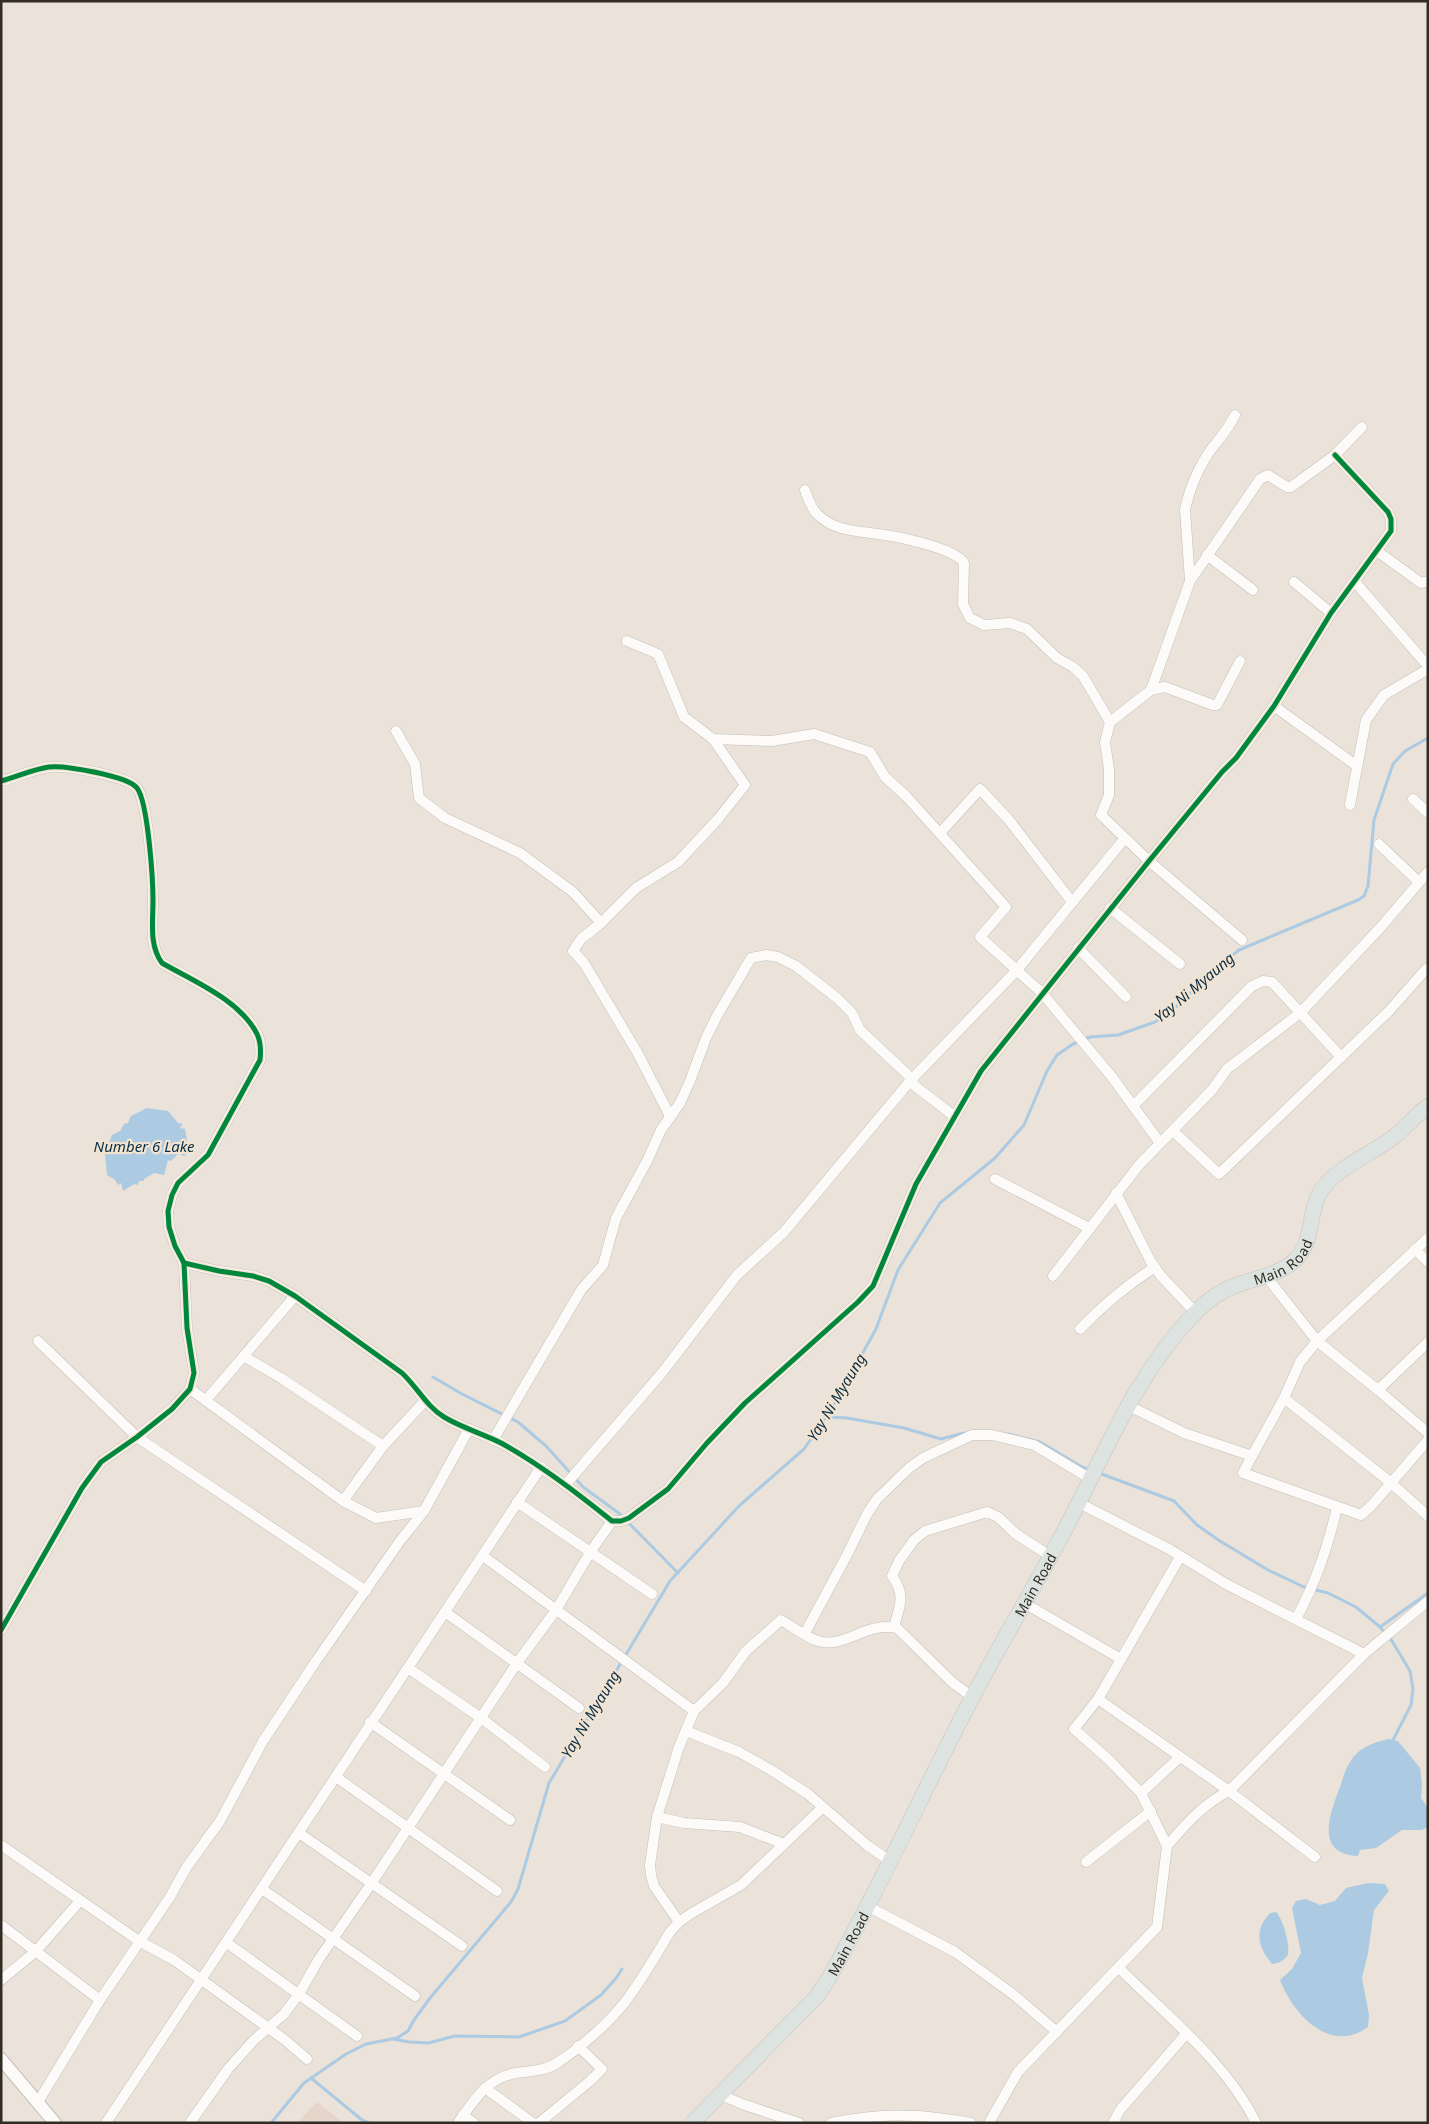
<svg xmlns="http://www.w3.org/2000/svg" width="1429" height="2124" viewBox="0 0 1429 2124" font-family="'Noto Sans',sans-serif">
	<rect width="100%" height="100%" fill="#ebe3d9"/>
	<path fill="#e5d5cb" d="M317,2102L344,2123H297Z"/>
	<g fill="#accae1">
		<path d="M147,1108L168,1111L178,1123L183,1124L180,1128L185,1129L189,1153L184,1156L178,1154L171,1161L168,1160L164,1175L154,1173L144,1179V1181H139L138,1185L134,1184L123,1191L121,1183L118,1185L115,1180L107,1175L105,1154L112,1135L120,1131L124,1124L128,1123L131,1116Z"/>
		<path d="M1389,1739L1398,1741L1420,1768L1422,1784L1421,1798L1428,1808V1827L1422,1830H1402L1376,1848L1360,1850L1358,1856C1315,1854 1329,1815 1340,1787C1343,1779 1345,1769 1350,1762C1358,1748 1373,1742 1389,1739Z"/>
		<path d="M1368,1883L1385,1884L1389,1891L1374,1910L1368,1953L1362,1978L1369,2015L1368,2027C1330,2055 1293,2014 1280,1980L1292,1969L1301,1953L1292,1908L1296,1901L1306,1899L1320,1905L1335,1901L1346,1888Z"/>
		<path d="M1276,1912C1283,1919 1290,1944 1288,1954C1286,1960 1277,1964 1272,1964C1257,1946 1254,1930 1270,1913Z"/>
	</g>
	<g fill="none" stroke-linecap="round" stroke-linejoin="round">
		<g stroke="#accae1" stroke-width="3">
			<path d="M433,1377L462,1394L518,1422L546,1446L583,1487L620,1514L678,1573"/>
			<path d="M826,1417L847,1418L904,1428L941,1439L964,1433"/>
			<path d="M1008,1434L1040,1442L1082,1467L1090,1470"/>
			<path d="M1099,1473L1174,1501L1197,1525L1220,1541L1268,1570L1304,1587L1328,1593L1356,1607L1380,1627L1392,1641L1410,1671L1413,1689L1411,1705L1393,1740"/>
			<path d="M1380,1627L1428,1593"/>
			<path d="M393,2039L409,2042L428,2043L455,2036L519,2037L565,2021L601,1995L617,1977L622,1969"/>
			<path d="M311,2078L362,2120L369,2123"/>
			<path d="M271,2123L304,2083L346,2054L366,2044L397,2038L408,2031L414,2020L430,1998L511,1902L518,1889L549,1783L670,1581L739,1506L804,1449L831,1410L876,1329L898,1270L940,1203L995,1158L1024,1125L1047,1071L1057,1055L1073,1044L1090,1037L1118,1035L1155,1022L1181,1003L1203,979L1239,950L1358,900L1364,896L1368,886L1374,820L1393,764L1405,751L1428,738"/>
		</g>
		<g stroke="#c5bfb7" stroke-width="11">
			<g id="minor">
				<path d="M805,490C808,498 811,508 817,514C834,531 856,531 878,534C896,536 955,548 964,563L963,604L970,618L984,625L1010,623L1027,629L1057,658L1073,667L1083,676L1110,722"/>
				<path d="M1377,551L1421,583L1428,581"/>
				<path d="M1207,555L1253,590"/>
				<path d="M1190,581L1185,509C1189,492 1196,473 1206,457C1215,442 1226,434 1235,415"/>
				<path d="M1294,582L1331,613"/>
				<path d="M1355,582L1428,666"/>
				<path d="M1240,661L1217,705H1213L1165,687L1151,690L1110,722L1105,742L1109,769V795L1101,815L1149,861L1242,940"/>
				<path d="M1151,690L1190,581L1260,479L1268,475L1287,487H1291L1335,455L1362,427"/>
				<path d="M1274,706L1357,766"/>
				<path d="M396,731L415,764L419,798L445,818L520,853L573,892L601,923L581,939L573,951L584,963L637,1052L670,1116"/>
				<path d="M713,739L772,741L814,734L870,752L885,777L906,796L1006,907L980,937L1042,993L1112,1077L1160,1143"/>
				<path d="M1,781C17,777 33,769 49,767C64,765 128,776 137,788C148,802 153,880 153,901C153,921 149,946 162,963C193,981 240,1000 257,1034C261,1042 261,1051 260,1060L208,1155L178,1183L172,1195L168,1211L169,1227L175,1246L184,1263L187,1328L194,1373L190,1389L172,1409L137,1437L101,1462L82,1488L1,1630"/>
				<path d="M1413,799L1428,813"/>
				<path d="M1350,805L1366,720L1384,695L1428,669"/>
				<path d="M940,833L980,789L1009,820L1072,902"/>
				<path d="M1379,844L1419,882"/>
				<path d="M1110,908L1180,964"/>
				<path d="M601,923L636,888L678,862L718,819L745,785L713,739L684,717L658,654L627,641"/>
				<path d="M1078,948L1126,997"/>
				<path d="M1133,1106L1252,986L1263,981L1272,982L1341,1057"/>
				<path d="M1173,1131L1219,1174L1389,1011L1426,969"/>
				<path d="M995,1179L1089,1228"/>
				<path d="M1116,1193L1151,1262L1161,1276L1195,1312"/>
				<path d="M1415,1249L1428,1262"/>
				<path d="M184,1263L219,1271L253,1276L269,1281L295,1296L402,1373C417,1387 427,1407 444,1417C462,1428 484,1434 503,1444C542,1466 577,1493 612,1521H621L629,1518L668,1489L707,1443L745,1403L858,1302L873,1286L916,1184L981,1071L1149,861L1222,772L1236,758L1274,706L1331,613L1391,531V519L1388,512L1335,455"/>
				<path d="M1053,1276L1139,1165L1212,1090L1227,1069L1300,1013L1380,928L1428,872"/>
				<path d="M1266,1276L1317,1341L1378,1390L1428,1433"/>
				<path d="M1080,1329C1103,1305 1127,1285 1155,1267"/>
				<path d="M38,1341L137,1437L366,1591"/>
				<path d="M245,1357L281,1378L383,1446L425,1401"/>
				<path d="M190,1389L343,1501L376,1518L424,1511"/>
				<path d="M1378,1390L1428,1342"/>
				<path d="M1284,1398L1390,1482L1428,1516"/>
				<path d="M206,1400L295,1296"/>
				<path d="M1127,1405L1184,1433L1252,1456L1243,1473L1361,1515L1372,1505L1428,1440"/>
				<path d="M493,1440L581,1290L603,1265L616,1218L647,1161L661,1130L680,1103L690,1081L706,1038L718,1014L751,958L766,955L778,957L796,966L837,998L852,1013L860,1030L907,1074L915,1086L954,1116"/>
				<path d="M1252,1456L1284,1398L1300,1362L1317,1341L1428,1238"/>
				<path d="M566,1484L661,1374L737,1275L784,1232L911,1080L1016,971L1125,838"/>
				<path d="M343,1501L383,1446"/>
				<path d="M517,1502L652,1594"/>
				<path d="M1079,1503L1169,1549L1226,1584L1364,1654"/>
				<path d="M483,1556L694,1711"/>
				<path d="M1024,1603L1121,1659"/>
				<path d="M445,1612L579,1708"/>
				<path d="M1296,1619C1316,1582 1327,1549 1337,1508"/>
				<path d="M894,1627C900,1605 906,1595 892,1576L899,1561L914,1540L925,1531L987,1512L998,1517L1016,1534L1050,1556"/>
				<path d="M805,1633L848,1553L867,1514L877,1499L909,1468L923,1458L972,1435H992L1034,1445L1089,1478"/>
				<path d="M408,1668L481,1718L545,1767"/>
				<path d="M1098,1699L1229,1791L1315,1857"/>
				<path d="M370,1722L510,1820"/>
				<path d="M686,1731L739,1752L771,1770L808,1794L868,1846L890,1861"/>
				<path d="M336,1777L497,1891"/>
				<path d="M1141,1793L1180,1757"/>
				<path d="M657,1817L684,1823L740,1827L784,1844"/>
				<path d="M299,1833L462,1946"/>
				<path d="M1,1845L139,1941L174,1960L285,2040L307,2059"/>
				<path d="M1167,1846C1186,1824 1203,1804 1229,1791L1364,1654L1428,1601"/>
				<path d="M1086,1862L1151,1811"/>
				<path d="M262,1889L415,1996"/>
				<path d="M867,1906L955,1952L1014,1995L1057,2032"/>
				<path d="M679,1922L654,1886L651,1875L650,1865L657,1817L679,1747L694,1711L723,1683L746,1651L781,1620C791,1626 808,1638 818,1641C845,1649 867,1621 897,1628L952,1682L972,1697"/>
				<path d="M1,1925L100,2000"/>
				<path d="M227,1943L357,2036"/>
				<path d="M1119,1968C1166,2015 1227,2063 1256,2123"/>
				<path d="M1,1980L35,1952L80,1901"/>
				<path d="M485,2088L533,2123"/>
				<path d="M719,2094L742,2104L799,2123"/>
				<path d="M38,2102L100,2000L170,1897L186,1868L220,1821L263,1741L316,1661L400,1541L424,1511L469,1429"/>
				<path d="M463,2115L474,2123"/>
				<path d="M106,2123L541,1467"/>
				<path d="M190,2123L228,2069L254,2040L284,2014L299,1994L319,1959L371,1884L517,1663L556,1610L591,1551L612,1521"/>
				<path d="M458,2123C474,2100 487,2078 516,2073C530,2071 545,2071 557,2063C580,2048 608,2024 625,2002C642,1980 656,1955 670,1932L679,1922L692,1913L741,1885L822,1808"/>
				<path d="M539,2123L590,2081L602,2069L578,2046"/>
				<path d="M831,2123C859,2117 888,2114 917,2116C935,2117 953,2120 971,2123"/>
				<path d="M989,2123L1018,2072L1157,1927L1167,1846L1141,1793L1108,1759L1074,1729L1098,1699L1180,1557"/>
				<path d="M1113,2123L1120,2110L1186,2034"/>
			</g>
		</g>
		<g stroke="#c5bfb7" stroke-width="14">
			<path id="tertiary" d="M1,2059L55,2123"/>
		</g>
		<g stroke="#c7c2be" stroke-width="16">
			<g id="primary">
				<path id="s1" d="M692,2123L817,1996L829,1978C881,1886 924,1789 973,1696C1007,1631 1046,1569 1078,1504C1112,1437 1141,1369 1194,1314C1205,1302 1219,1292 1234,1286C1254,1278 1277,1276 1294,1261C1315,1242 1307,1213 1321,1191C1334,1169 1375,1152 1395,1136C1407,1126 1416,1115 1428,1106"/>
			</g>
		</g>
		<use href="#minor" stroke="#fcfbf9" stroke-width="10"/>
		<use href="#tertiary" stroke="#fcfbf9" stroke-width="12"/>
		<use href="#primary" stroke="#dce3e1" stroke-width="15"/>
		<g stroke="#f3e4d1" stroke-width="8">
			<g id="cycleway">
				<path d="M1,781C17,777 33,769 49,767C64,765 128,776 137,788C148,802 153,880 153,901C153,921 149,946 162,963C193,981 240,1000 257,1034C261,1042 261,1051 260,1060L208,1155L178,1183L172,1195L168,1211L169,1227L175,1246L184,1263L187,1328L194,1373L190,1389L172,1409L137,1437L101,1462L82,1488L1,1630"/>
				<path d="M184,1263L219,1271L253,1276L269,1281L295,1296L402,1373C417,1387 427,1407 444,1417C462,1428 484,1434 503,1444C542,1466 577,1493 612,1521H621L629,1518L668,1489L707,1443L745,1403L858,1302L873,1286L916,1184L981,1071L1149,861L1222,772L1236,758L1274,706L1331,613L1391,531V519L1388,512L1335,455"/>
			</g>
		</g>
		<use href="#cycleway" stroke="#00873e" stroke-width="5"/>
	</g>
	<g text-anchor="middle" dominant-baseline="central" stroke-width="4.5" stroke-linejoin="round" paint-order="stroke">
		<g font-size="14" fill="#312c24" stroke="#f3e4d1">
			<text stroke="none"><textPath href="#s1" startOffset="1064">Main Road</textPath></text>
			<text stroke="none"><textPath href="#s1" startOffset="644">Main Road</textPath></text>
			<text stroke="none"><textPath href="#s1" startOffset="239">Main Road</textPath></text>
		</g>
		<g font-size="15" font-style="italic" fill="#082e47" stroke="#f3e4d1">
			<text transform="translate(1194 987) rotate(-40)">Yay Ni Myaung</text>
			<text x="144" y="1146">Number 6 Lake</text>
			<text transform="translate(836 1397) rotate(-59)">Yay Ni Myaung</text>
			<text transform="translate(590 1714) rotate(-59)">Yay Ni Myaung</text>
		</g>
	</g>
	<rect width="1429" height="2124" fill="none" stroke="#312c24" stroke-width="5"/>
</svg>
